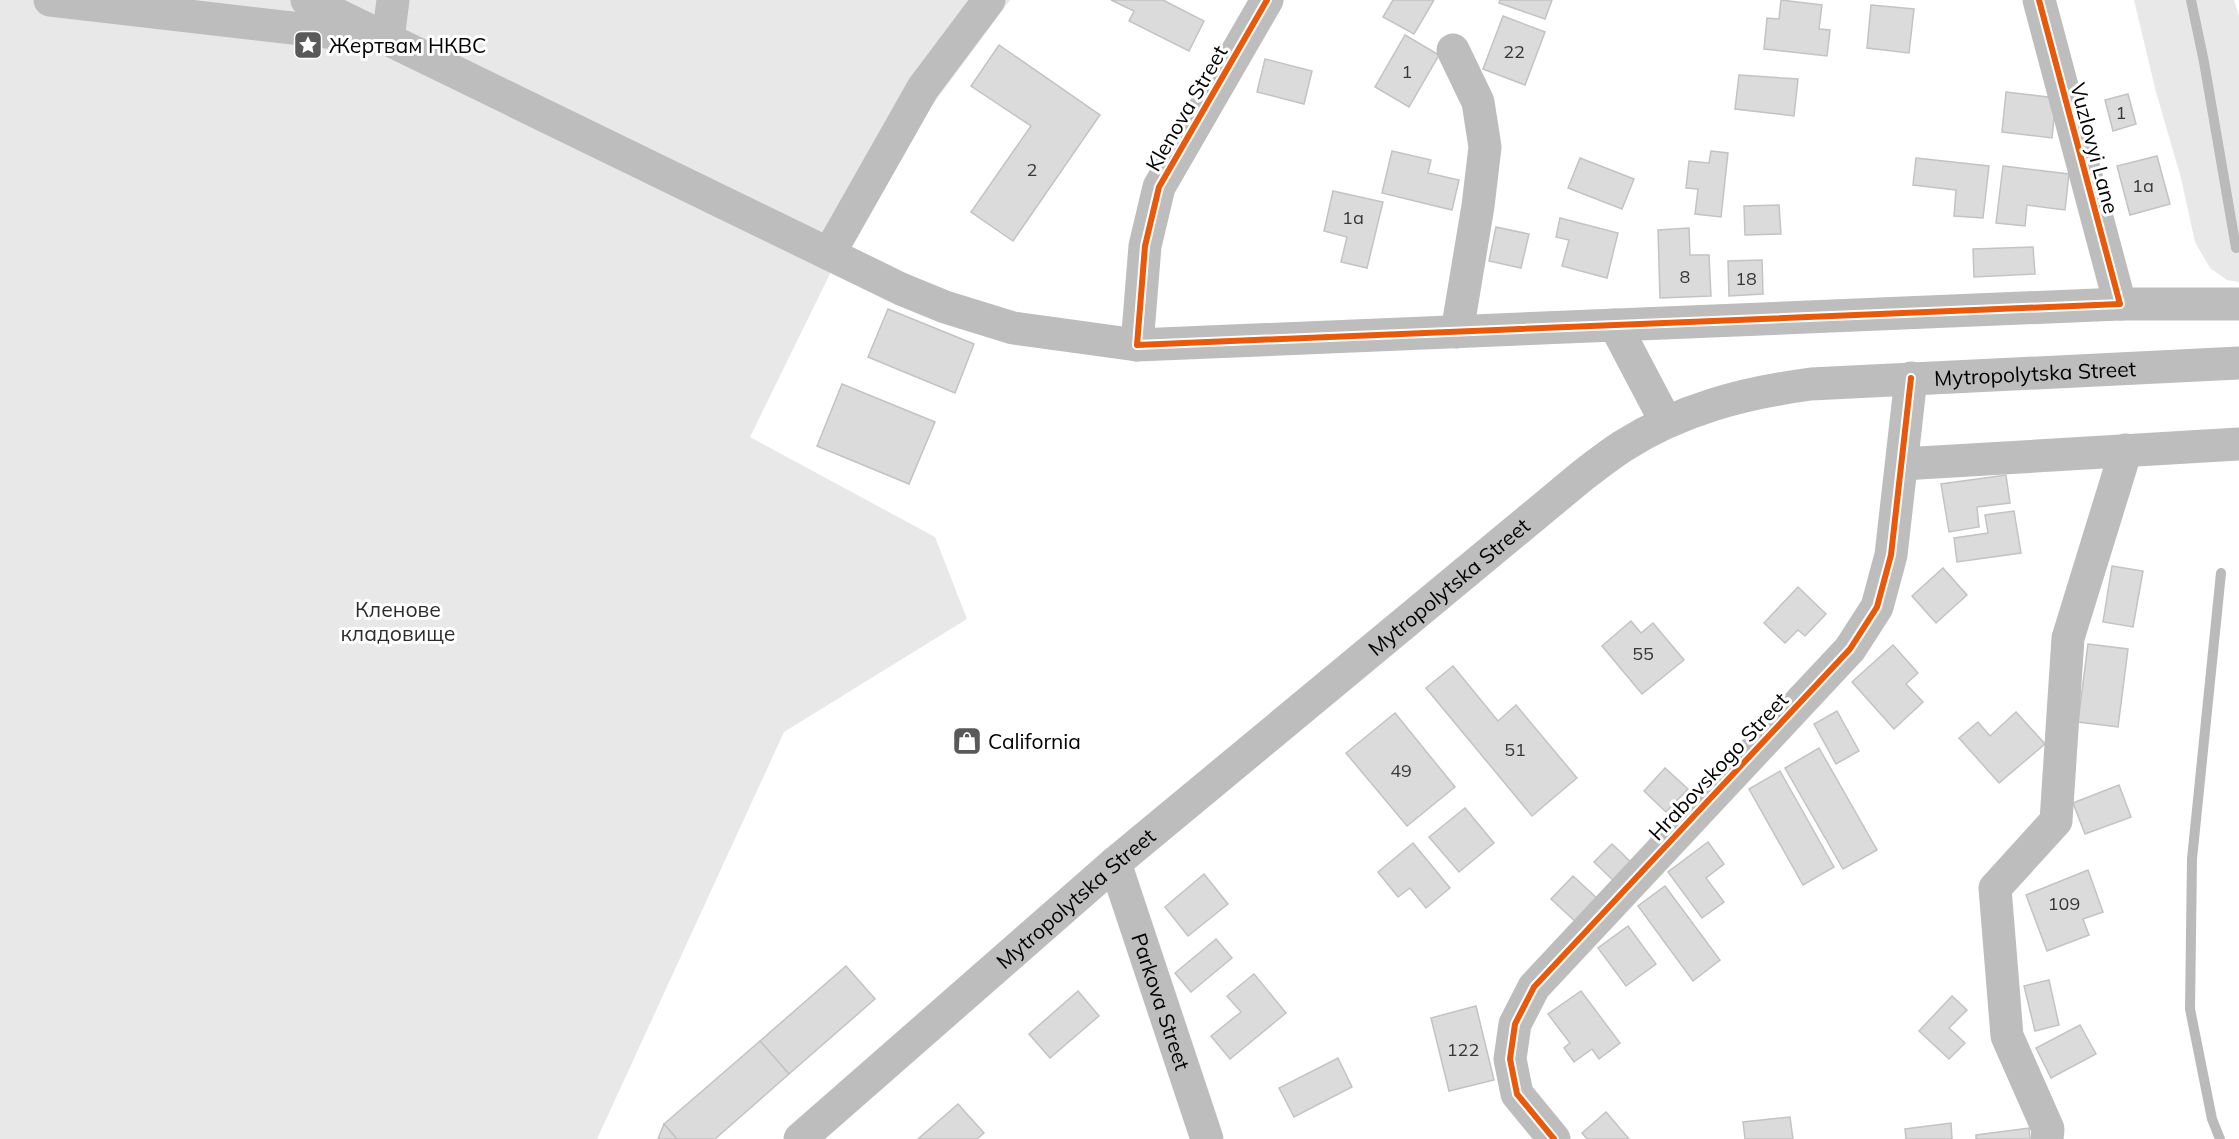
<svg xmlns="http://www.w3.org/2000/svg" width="2239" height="1139" viewBox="0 0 2239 1139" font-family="Mulish,sans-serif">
	<rect width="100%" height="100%" fill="#fff"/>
	<g fill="#e8e8e8">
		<path d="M0,0H1010L874,184L750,437L935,537L967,619L784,732L597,1139H0Z"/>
		<path d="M2134,0H2234L2239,16V282L2227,280L2210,268L2195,242L2181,178L2156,92Z"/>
	</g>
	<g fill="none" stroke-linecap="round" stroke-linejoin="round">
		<g stroke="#bababa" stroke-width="10">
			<path d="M2191,0L2204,62L2236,248"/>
			<path d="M2220,1139L2212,1119L2190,1009L2192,859L2221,573"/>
		</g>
	</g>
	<g fill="#dbdbdb" stroke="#c3c3c3" stroke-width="1.5">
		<path d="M1111,0H1163L1204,21L1189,51L1129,21L1134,11Z"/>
		<path d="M1393,0H1434L1414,34L1383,17Z"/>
		<path d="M1500,0H1552L1545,19L1499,3Z"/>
		<path d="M1781,0L1822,5L1819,29L1830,30L1827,56L1764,49L1767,18L1779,19Z"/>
		<path d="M1871,5L1914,9L1909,53L1867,48Z"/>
		<path d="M1503,16L1545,32L1525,85L1483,69Z"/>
		<path d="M1405,35L1439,55L1409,107L1375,87Z"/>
		<path d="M999,45L1100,115L1013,241L971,212L1031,126L971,86Z"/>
		<path d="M1265,59L1312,71L1304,104L1257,92Z"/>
		<path d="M1739,75L1798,79L1794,116L1735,109Z"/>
		<path d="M2006,92L2056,98L2052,138L2002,132Z"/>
		<path d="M2128,94L2136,124L2113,131L2105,100Z"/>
		<path d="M1392,151L1431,160L1428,173L1459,180L1452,210L1382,193Z"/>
		<path d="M1711,151L1728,153L1721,217L1695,214L1698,189L1686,188L1689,161L1709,163Z"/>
		<path d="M2157,156L2170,204L2130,215L2117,166Z"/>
		<path d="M1580,158L1634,179L1622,209L1568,188Z"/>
		<path d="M1916,158L1989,166L1983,218L1954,216L1956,190L1913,185Z"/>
		<path d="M2003,166L2069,174L2065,210L2027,205L2025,226L1996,223Z"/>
		<path d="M1333,191L1383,202L1367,268L1341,262L1347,237L1324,231Z"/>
		<path d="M1779,205L1781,234L1745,235L1744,206Z"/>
		<path d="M1560,218L1618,233L1607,278L1562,266L1569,240L1556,237Z"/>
		<path d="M1496,227L1529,234L1521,268L1489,261Z"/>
		<path d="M1689,228L1690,255H1709L1711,296L1660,298L1658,230Z"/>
		<path d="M2033,247L2035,274L1974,277L1973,249Z"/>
		<path d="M1762,260L1763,294L1729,296L1728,261Z"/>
		<path d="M888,309L974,344L955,393L868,357Z"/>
		<path d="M842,384L935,422L909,484L817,446Z"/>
		<path d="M2006,475L2010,503L1977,507L1979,527L1949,532L1941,484Z"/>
		<path d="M2014,511L2021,553L1957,562L1954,538L1988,533L1985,515Z"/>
		<path d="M2112,566L2143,571L2133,627L2103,622Z"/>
		<path d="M1943,568L1967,595L1936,623L1912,596Z"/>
		<path d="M1798,587L1826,614L1805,636L1798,630L1785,643L1764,623Z"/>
		<path d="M1631,621L1641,633L1653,623L1684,660L1642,694L1602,646Z"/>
		<path d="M2088,644L2128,649L2118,727L2078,722Z"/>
		<path d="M1893,645L1918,673L1906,684L1923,702L1894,729L1852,682Z"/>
		<path d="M1453,666L1498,721L1516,705L1577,778L1532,816L1426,688Z"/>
		<path d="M1837,711L1859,751L1836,764L1814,724Z"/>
		<path d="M2016,712L2045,744L1999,783L1959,738L1978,722L1990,736Z"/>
		<path d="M1395,713L1455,787L1407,826L1346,753Z"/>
		<path d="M1819,748L1877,850L1843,869L1785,768Z"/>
		<path d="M1665,768L1688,789L1666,812L1644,791Z"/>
		<path d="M1780,771L1834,867L1803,885L1749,789Z"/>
		<path d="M2119,785L2131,817L2085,834L2073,803Z"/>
		<path d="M1465,808L1494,843L1459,872L1429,837Z"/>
		<path d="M1708,842L1724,864L1706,878L1724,902L1702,918L1668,872Z"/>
		<path d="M1413,843L1450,888L1426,908L1410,888L1398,897L1378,872Z"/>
		<path d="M1612,844L1633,864L1615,882L1594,862Z"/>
		<path d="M2088,870L2103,912L2083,919L2089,935L2047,951L2026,895Z"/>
		<path d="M1204,874L1228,904L1188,936L1165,907Z"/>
		<path d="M1573,876L1600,901L1578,924L1551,899Z"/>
		<path d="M1665,886L1720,960L1693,981L1638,906Z"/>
		<path d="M1628,926L1656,964L1626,986L1598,948Z"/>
		<path d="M1216,939L1232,958L1191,992L1175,973Z"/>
		<path d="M846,966L875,999L789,1074L760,1041Z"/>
		<path d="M1254,974L1286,1013L1230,1059L1211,1036L1241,1012L1227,996Z"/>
		<path d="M2049,980L2059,1025L2035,1031L2024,986Z"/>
		<path d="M1078,991L1099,1016L1050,1058L1029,1034Z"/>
		<path d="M1581,991L1620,1043L1599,1059L1592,1049L1574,1062L1564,1048L1570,1043L1548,1014Z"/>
		<path d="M1952,996L1967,1010L1949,1028L1965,1043L1949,1059L1919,1031Z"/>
		<path d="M1476,1006L1494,1080L1449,1091L1431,1018Z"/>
		<path d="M2080,1025L2096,1054L2051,1078L2036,1048Z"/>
		<path d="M760,1041L789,1074L715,1139H677L664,1124Z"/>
		<path d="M1338,1058L1352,1087L1294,1117L1279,1088Z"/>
		<path d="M958,1104L984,1133L977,1139H918Z"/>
		<path d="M1606,1112L1629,1139H1587L1582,1133Z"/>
		<path d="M1790,1117L1793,1139H1745L1743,1122Z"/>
		<path d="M1951,1123L1952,1139H1906L1905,1129Z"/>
		<path d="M664,1124L677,1139H658Z"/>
		<path d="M2029,1128L2030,1139H1976V1135Z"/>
	</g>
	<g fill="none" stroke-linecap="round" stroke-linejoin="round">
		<g stroke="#bdbdbd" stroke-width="33">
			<path d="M50,0L388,39L393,0"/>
			<path d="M307,0L901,289L945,307L1013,328L1137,345L2120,304H2239"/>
			<path d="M2039,0L2120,304"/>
			<path d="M1453,50L1478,102L1485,147L1478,206L1457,332"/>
			<path d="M829,254L923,88L989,0"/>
			<path d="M1615,325L1666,422"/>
			<path d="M1137,345L1145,246L1159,187L1267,0"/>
			<path d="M1902,464L2239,444"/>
			<path id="s1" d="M1115,863L1207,1139"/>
			<path d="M1554,1139L1517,1094L1510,1059L1515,1024L1534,987L1850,649L1877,607L1891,555L1911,378"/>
			<path d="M2047,1139L2048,1129L2007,1036L1995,888L2056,821L2068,638L2126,450"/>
		</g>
		<path stroke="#bdbdbd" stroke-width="33" id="s2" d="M800,1139L1115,863L1582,476C1595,466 1609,455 1623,446C1681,409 1744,393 1811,384L2239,363"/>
		<g stroke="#fff" stroke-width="10">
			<g id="cycleway">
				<path d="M1267,0L1159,187L1145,246L1137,345L2120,304L2039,0"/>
				<path d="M1554,1139L1517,1094L1510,1059L1515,1024L1534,987L1850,649L1877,607L1891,555L1911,378"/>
			</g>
		</g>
		<use href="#cycleway" stroke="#e8590c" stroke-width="6"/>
	</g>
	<defs>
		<g id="sight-square" transform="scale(1.5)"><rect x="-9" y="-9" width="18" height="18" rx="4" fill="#595959" stroke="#fff"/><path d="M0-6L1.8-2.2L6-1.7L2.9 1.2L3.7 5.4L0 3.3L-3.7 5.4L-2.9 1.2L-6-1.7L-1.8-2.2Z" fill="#fff"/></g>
		<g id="shop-square" transform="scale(1.5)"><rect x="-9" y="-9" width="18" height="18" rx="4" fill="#595959" stroke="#fff"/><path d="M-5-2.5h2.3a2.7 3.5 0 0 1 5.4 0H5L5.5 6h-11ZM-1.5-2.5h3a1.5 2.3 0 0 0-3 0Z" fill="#fff"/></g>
	</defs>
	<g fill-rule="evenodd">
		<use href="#sight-square" x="308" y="45"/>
		<use href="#shop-square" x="967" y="741"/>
	</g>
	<g text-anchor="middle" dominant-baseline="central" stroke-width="6" stroke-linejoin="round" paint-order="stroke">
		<g font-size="18" fill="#373737">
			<text x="1514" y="51">22</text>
			<text x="1407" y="71">1</text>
			<text x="2121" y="112">1</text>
			<text x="1032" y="169">2</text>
			<text x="2143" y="185">1а</text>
			<text x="1353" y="217">1а</text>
			<text x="1685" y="276">8</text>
			<text x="1746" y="278">18</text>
			<text x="1643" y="653">55</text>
			<text x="1515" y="749">51</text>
			<text x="1401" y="770">49</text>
			<text x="2064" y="903">109</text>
			<text x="1463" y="1049">122</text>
		</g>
		<g font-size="21" fill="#000" stroke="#fff" text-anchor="start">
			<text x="329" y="45">Жертвам НКВС</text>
			<text x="988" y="741">California</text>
		</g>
		<g font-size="21" fill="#000" stroke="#fff">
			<text transform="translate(1186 108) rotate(-60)">Klenova Street</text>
			<text transform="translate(2095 148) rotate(75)">Vuzlovyi Lane</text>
			<text stroke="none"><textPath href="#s2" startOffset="1500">Mytropolytska Street</textPath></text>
			<text stroke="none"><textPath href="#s2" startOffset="852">Mytropolytska Street</textPath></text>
			<text transform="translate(1718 766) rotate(-47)">Hrabovskogo Street</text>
			<text stroke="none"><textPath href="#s2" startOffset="366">Mytropolytska Street</textPath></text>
			<text stroke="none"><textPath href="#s1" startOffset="146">Parkova Street</textPath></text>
		</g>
		<g font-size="21" fill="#2c2c2c" stroke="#fff">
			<text x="398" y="609">Кленове<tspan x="398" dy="24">кладовище</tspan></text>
		</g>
	</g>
</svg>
